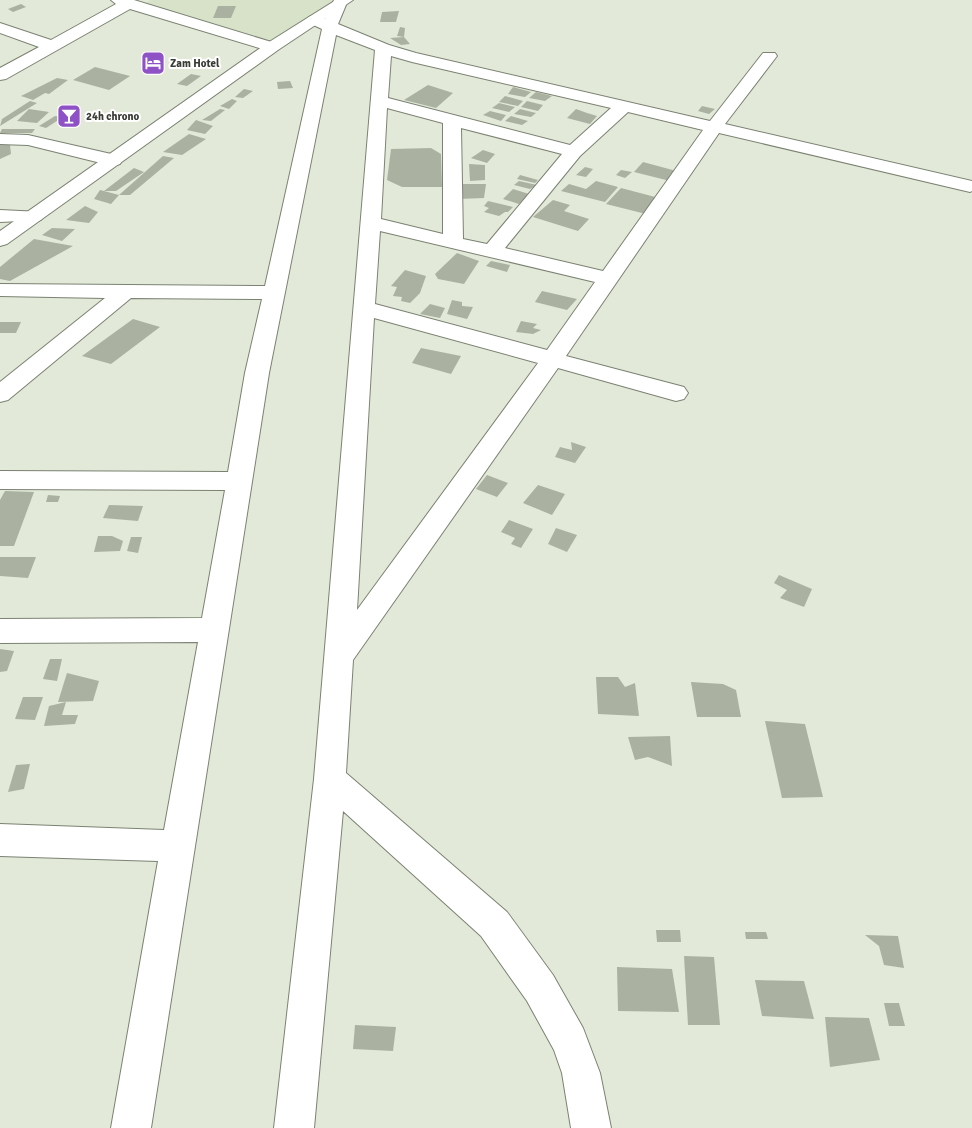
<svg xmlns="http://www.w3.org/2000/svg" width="972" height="1128" viewBox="0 0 972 1128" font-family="Signika,sans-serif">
	<rect width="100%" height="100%" fill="#e2e9d8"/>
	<path fill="#d7e2c9" d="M151,0H333L272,41L145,3Z"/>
	<g fill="#aab1a1">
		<path d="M21,4L26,7L13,12L8,9Z"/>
		<path d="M218,6H236L231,18H213Z"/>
		<path d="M399,11L396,22H380L382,12Z"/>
		<path d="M400,27L405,28L404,37L397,36Z"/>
		<path d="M404,37L410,44L401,45L390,38Z"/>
		<path d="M95,67L130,76L109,90L73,80Z"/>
		<path d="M191,74L201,76L187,86L177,84Z"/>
		<path d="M57,78L68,80L49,94L45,93L33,100L21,96Z"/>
		<path d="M290,81L293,88L278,89L277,82Z"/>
		<path d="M428,85L453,93L436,108L404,100Z"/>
		<path d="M513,87L531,92L525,97L508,94Z"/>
		<path d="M244,89L253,91L243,98L235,97Z"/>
		<path d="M536,92L552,96L545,101L529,98Z"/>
		<path d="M505,96L523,101L518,106L499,102Z"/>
		<path d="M232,99L237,101L229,109L220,106Z"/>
		<path d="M30,101L37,103L0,126L2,119Z"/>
		<path d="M527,101L543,105L538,111L521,107Z"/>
		<path d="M499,103L515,107L509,112L492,108Z"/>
		<path d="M702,106L715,109L709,114L698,111Z"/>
		<path d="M29,109L49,112L37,123L17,121Z"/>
		<path d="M220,109L225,110L211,121L202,120Z"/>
		<path d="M520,109L536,113L531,117L514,114Z"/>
		<path d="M576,109L587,113L597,116L590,124L567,118Z"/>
		<path d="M490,111L506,115L501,121L483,115Z"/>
		<path d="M55,116L63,117L46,128L39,126Z"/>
		<path d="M511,116L528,121L522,125L505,121Z"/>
		<path d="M196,120L213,126L205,134L187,130Z"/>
		<path d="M2,129H35L32,133H0Z"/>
		<path d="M189,134L206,139L182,155L163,152Z"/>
		<path d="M0,144L10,145L11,154L0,159Z"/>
		<path d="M431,148L441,154L442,187H402L387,180L391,149Z"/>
		<path d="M483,150L495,154L487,163L471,158Z"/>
		<path d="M163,156L174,158L130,195H119Z"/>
		<path d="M643,162L680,172L674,182L634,172Z"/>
		<path d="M469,164L485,165V180L470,181Z"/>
		<path d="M585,167L593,169L586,177L576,175Z"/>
		<path d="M134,168L144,172L116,191H104L119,195L111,204L94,199L100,190L104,191Z"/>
		<path d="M621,170L632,172L625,178L616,175Z"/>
		<path d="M520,175L538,180L535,183L517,179Z"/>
		<path d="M519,181L537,185L530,189L514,185Z"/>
		<path d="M596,181L618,187L605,202L561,191L569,184L586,189Z"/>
		<path d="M460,184H486L484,198L459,199Z"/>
		<path d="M621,188L659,198L646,214L606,204Z"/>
		<path d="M513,189L529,194L519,204L503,199Z"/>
		<path d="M553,200L570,205L564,211L589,219L578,231L533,217Z"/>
		<path d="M488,201L513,207L508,212H505L499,216L484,212L489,208L484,206Z"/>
		<path d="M85,206L98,212L89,223L66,220Z"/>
		<path d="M52,228L75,229L62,241L42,235Z"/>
		<path d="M34,239L73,246L10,281L0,279V267Z"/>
		<path d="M457,253L479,261L464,284L438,279L435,274Z"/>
		<path d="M491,261L510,265L507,272L486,266Z"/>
		<path d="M405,270L426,276L420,293L410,303L401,301L402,297L393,296L397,287L391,286Z"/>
		<path d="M542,291L577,299L567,310L535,302Z"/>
		<path d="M452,300L462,302V306L473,307L467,319L447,314Z"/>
		<path d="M430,304L445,308L440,318L420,314Z"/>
		<path d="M133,319L160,327L111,364L82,356Z"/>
		<path d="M521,321L537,324L533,328L541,330L533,334L516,332Z"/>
		<path d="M0,322H21L16,333H0Z"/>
		<path d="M421,348L461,356L451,374L412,363Z"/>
		<path d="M571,442L586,447L575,463L555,457L560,447L572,450Z"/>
		<path d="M487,475L508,483L497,497L476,489Z"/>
		<path d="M538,485L565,494L552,515L523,503Z"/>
		<path d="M5,491L34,492L14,546H0V500Z"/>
		<path d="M48,495L60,496L58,502H46Z"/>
		<path d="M109,505L143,506L138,521L103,518Z"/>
		<path d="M509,520L533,529L521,548L511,544L515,538L501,532Z"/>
		<path d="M556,528L577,535L567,552L548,544Z"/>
		<path d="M98,536H112L123,541L120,551L94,552Z"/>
		<path d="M131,537H142L138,553L127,551Z"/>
		<path d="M0,557H36L28,578L0,576Z"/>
		<path d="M779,575L812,589L804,607L780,598L787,590L774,583Z"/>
		<path d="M0,649L14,651L7,671L0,672Z"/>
		<path d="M50,659H62L57,681L43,679Z"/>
		<path d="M67,673L99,681L93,701L58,702Z"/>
		<path d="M596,677H618L625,687L635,683L639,716L598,714Z"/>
		<path d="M691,682L723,684L736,690L741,717H697Z"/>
		<path d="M23,697H43L35,720L15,719Z"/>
		<path d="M66,702L62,715H78L75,724L44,726L49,706Z"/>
		<path d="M765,721L805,724L823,797L782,798Z"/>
		<path d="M670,736L672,766L648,757L635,760L628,737Z"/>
		<path d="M30,764L24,789L8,792L16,765Z"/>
		<path d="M656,930H680L681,942H657Z"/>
		<path d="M745,932H766L768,939H746Z"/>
		<path d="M865,935L898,936L904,968L884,965L879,946Z"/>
		<path d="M684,956L714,957L720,1025H688Z"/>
		<path d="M617,967L672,969L679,1012L618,1011Z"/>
		<path d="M755,980L804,981L814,1019L762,1016Z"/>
		<path d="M884,1003H899L905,1026H889Z"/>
		<path d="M825,1017L869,1018L880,1060L830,1067Z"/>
		<path d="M355,1025L396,1027L393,1051L353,1049Z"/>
	</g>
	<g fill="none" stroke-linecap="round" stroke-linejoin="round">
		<g stroke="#7b8272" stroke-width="2">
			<g id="minor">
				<path d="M111,0H134L278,44L280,47L278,50H266L130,9L6,79L0,80V68L39,47L0,33V23L51,40L116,4Z"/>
				<path d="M334,0H348L338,24L389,45L416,53L710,121L763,53H775L777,56L725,124L972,181V191L970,192L719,133L566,356L684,387L688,393L684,399L676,401L558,368L353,660L346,773L507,912L553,975L583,1028L600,1073L611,1128H571L562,1073L554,1050L527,1001L481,936L343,811L314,1128H274L314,779L375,50L336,35L269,373L151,1128H111L158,861L0,856V824L164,830L198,642L0,643V619L202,618L225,490L0,489V471L228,472L245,373L262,299L131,298L8,400L0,402V382L105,298L0,296V284L265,286L322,29L309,23L306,20L309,17L314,15L325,19ZM391,56L412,62L611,108L570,145L388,98ZM387,108L443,123V234L381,219ZM628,112L703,130L603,271L505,248L580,156ZM461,128L562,154L487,244L463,239ZM380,231L595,282L547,350L375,304ZM374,318L538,363L357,610Z"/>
				<path d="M0,134L28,135L120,156L122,160L120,164L113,166L28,145L0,144Z"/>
				<path d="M0,210L41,212L44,216L41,220L0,222Z"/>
			</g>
		</g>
		<g stroke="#7b8272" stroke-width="2">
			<path id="major" d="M336,0H353L278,50L7,244L0,246V231L266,44Z"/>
		</g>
		<use href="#minor" fill="#fff" fill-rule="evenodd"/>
		<use href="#major" fill="#fff" fill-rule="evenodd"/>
	</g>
	<defs>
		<g id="hotel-square" transform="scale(1.25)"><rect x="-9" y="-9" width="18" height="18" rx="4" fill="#8f51c6" stroke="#fff"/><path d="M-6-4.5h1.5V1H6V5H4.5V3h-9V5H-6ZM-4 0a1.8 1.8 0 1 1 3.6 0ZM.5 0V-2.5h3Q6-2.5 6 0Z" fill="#fff"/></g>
		<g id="bar-square" transform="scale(1.25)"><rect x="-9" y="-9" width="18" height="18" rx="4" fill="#8f51c6" stroke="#fff"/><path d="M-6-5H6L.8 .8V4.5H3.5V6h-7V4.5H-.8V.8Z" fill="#fff"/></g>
	</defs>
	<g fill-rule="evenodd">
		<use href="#hotel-square" x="153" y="63"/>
		<use href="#bar-square" x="69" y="116"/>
	</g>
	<g text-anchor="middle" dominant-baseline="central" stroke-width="4" stroke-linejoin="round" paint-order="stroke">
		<g font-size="11" font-weight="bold" fill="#393c35" stroke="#fff" text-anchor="start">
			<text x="170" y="63">Zam Hotel</text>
			<text x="86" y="116">24h chrono</text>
		</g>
	</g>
</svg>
